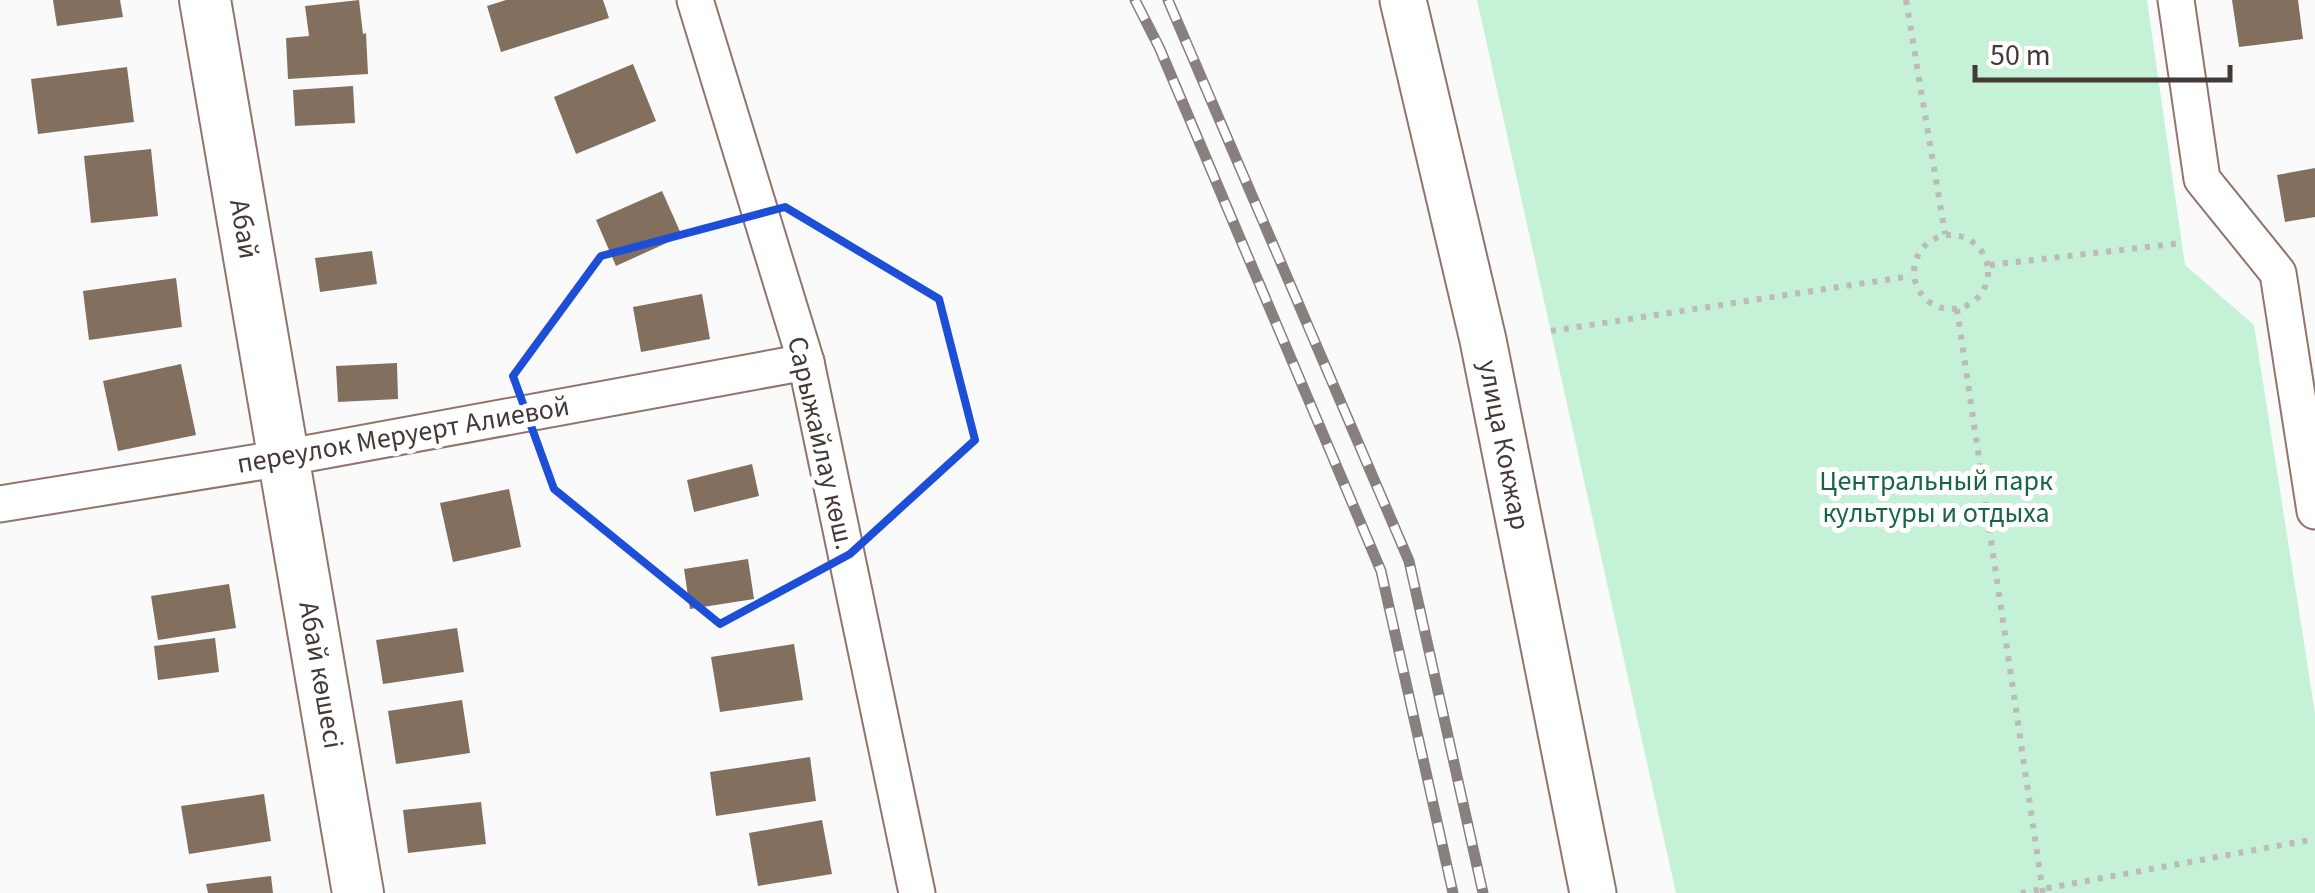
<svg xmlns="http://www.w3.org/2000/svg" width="2315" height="893" viewBox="0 0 2315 893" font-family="'Source Sans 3',sans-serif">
	<rect width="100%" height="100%" fill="#fafafa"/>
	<path fill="#c5f1d7" d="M1477,0H2147L2185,265L2254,325L2315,713V893H1676Z"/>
	<g fill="#826f5d">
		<path d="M53,0H120L123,17L57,26Z"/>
		<path d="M359,0L363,34L366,33L368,74L288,79L286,38L309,36L305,6Z"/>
		<path d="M506,0H603L609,18L501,52L487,6Z"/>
		<path d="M2232,0H2298L2303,39L2239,47Z"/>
		<path d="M633,64L656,121L576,154L554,97Z"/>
		<path d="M127,67L134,122L38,134L31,79Z"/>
		<path d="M353,86L355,123L295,126L293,90Z"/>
		<path d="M151,149L158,216L91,223L84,156Z"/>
		<path d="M2315,168V217L2285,222L2277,175Z"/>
		<path d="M662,191L682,236L616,266L596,220Z"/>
		<path d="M372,251L377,284L320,292L315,258Z"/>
		<path d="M176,278L182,327L89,340L83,291Z"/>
		<path d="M702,294L710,339L641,352L633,307Z"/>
		<path d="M397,363L398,399L338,402L336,366Z"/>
		<path d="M181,364L196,435L118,451L103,381Z"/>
		<path d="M752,464L759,496L694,512L687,480Z"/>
		<path d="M509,489L521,547L453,562L440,503Z"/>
		<path d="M748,559L754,599L690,609L684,569Z"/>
		<path d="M229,584L236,628L158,640L151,596Z"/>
		<path d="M457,628L464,672L383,684L376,640Z"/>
		<path d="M215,638L219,672L158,680L154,646Z"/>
		<path d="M794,644L803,700L720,712L711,657Z"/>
		<path d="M462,700L470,753L396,764L388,711Z"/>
		<path d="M810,757L816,801L716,816L710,772Z"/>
		<path d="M264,794L271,841L189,854L181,806Z"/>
		<path d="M481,802L486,844L408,853L403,810Z"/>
		<path d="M822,820L832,874L758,886L749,833Z"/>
		<path d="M271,876L273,893H208L206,884Z"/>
	</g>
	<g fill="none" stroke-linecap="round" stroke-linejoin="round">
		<g stroke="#90756c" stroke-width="39">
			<g id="minor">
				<path d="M695,0L806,362L917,893"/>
				<path d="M2176,0L2202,179L2278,273L2315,511"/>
				<path d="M0,504L283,458L806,362"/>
			</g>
		</g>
		<g stroke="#90756c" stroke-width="49">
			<path id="tertiary" d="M1403,0L1483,340L1593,893"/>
		</g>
		<g stroke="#90756c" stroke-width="54">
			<path id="secondary" d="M205,0L358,893"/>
		</g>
		<g stroke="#bebab9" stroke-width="6" stroke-dasharray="5 8" stroke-linecap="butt">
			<path d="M1906,0L1945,234"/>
			<circle cx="1951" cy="272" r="37"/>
			<path d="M1990,265L2182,243"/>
			<path d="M1957,309L2043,893"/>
			<path d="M1551,331L1911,276"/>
			<path d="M2021,893L2315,839"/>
		</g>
		<use href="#minor" stroke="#fff" stroke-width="35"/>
		<use href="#tertiary" stroke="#fff" stroke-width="45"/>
		<use href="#secondary" stroke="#fff" stroke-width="50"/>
		<g stroke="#88807e" stroke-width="11">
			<g id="rail">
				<path d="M1135,0L1159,47L1381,571L1453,893"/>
				<path d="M1168,0L1409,561L1483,893"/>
			</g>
		</g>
		<use href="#rail" stroke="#fff" stroke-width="8" stroke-dasharray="22" stroke-linecap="butt"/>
	</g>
	<path fill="none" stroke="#1d4ed8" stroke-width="8" stroke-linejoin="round" d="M785,207L939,299L975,440L850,554L720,624L554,489L513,376L601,256Z"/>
	<g text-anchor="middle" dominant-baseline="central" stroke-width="10" stroke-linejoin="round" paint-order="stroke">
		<g font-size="28" fill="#453935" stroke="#fff">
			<text transform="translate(244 229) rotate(80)">Абай</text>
			<text transform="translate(403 435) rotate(-10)">переулок Меруерт Алиевой</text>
			<text transform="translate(821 443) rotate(77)">Сарыжайлау көш.</text>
			<text transform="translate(1504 445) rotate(79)">улица Кокжар</text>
			<text transform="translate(321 675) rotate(80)">Абай көшесі</text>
		</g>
		<g font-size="28" fill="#186543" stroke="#fff">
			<text x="1936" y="481">Центральный парк<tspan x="1936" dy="32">культуры и отдыха</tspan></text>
		</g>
	</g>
	<path d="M1975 65v15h255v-15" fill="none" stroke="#453935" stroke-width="5"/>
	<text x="1990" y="65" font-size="30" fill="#453935" stroke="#ffffff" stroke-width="8" paint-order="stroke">50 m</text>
</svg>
